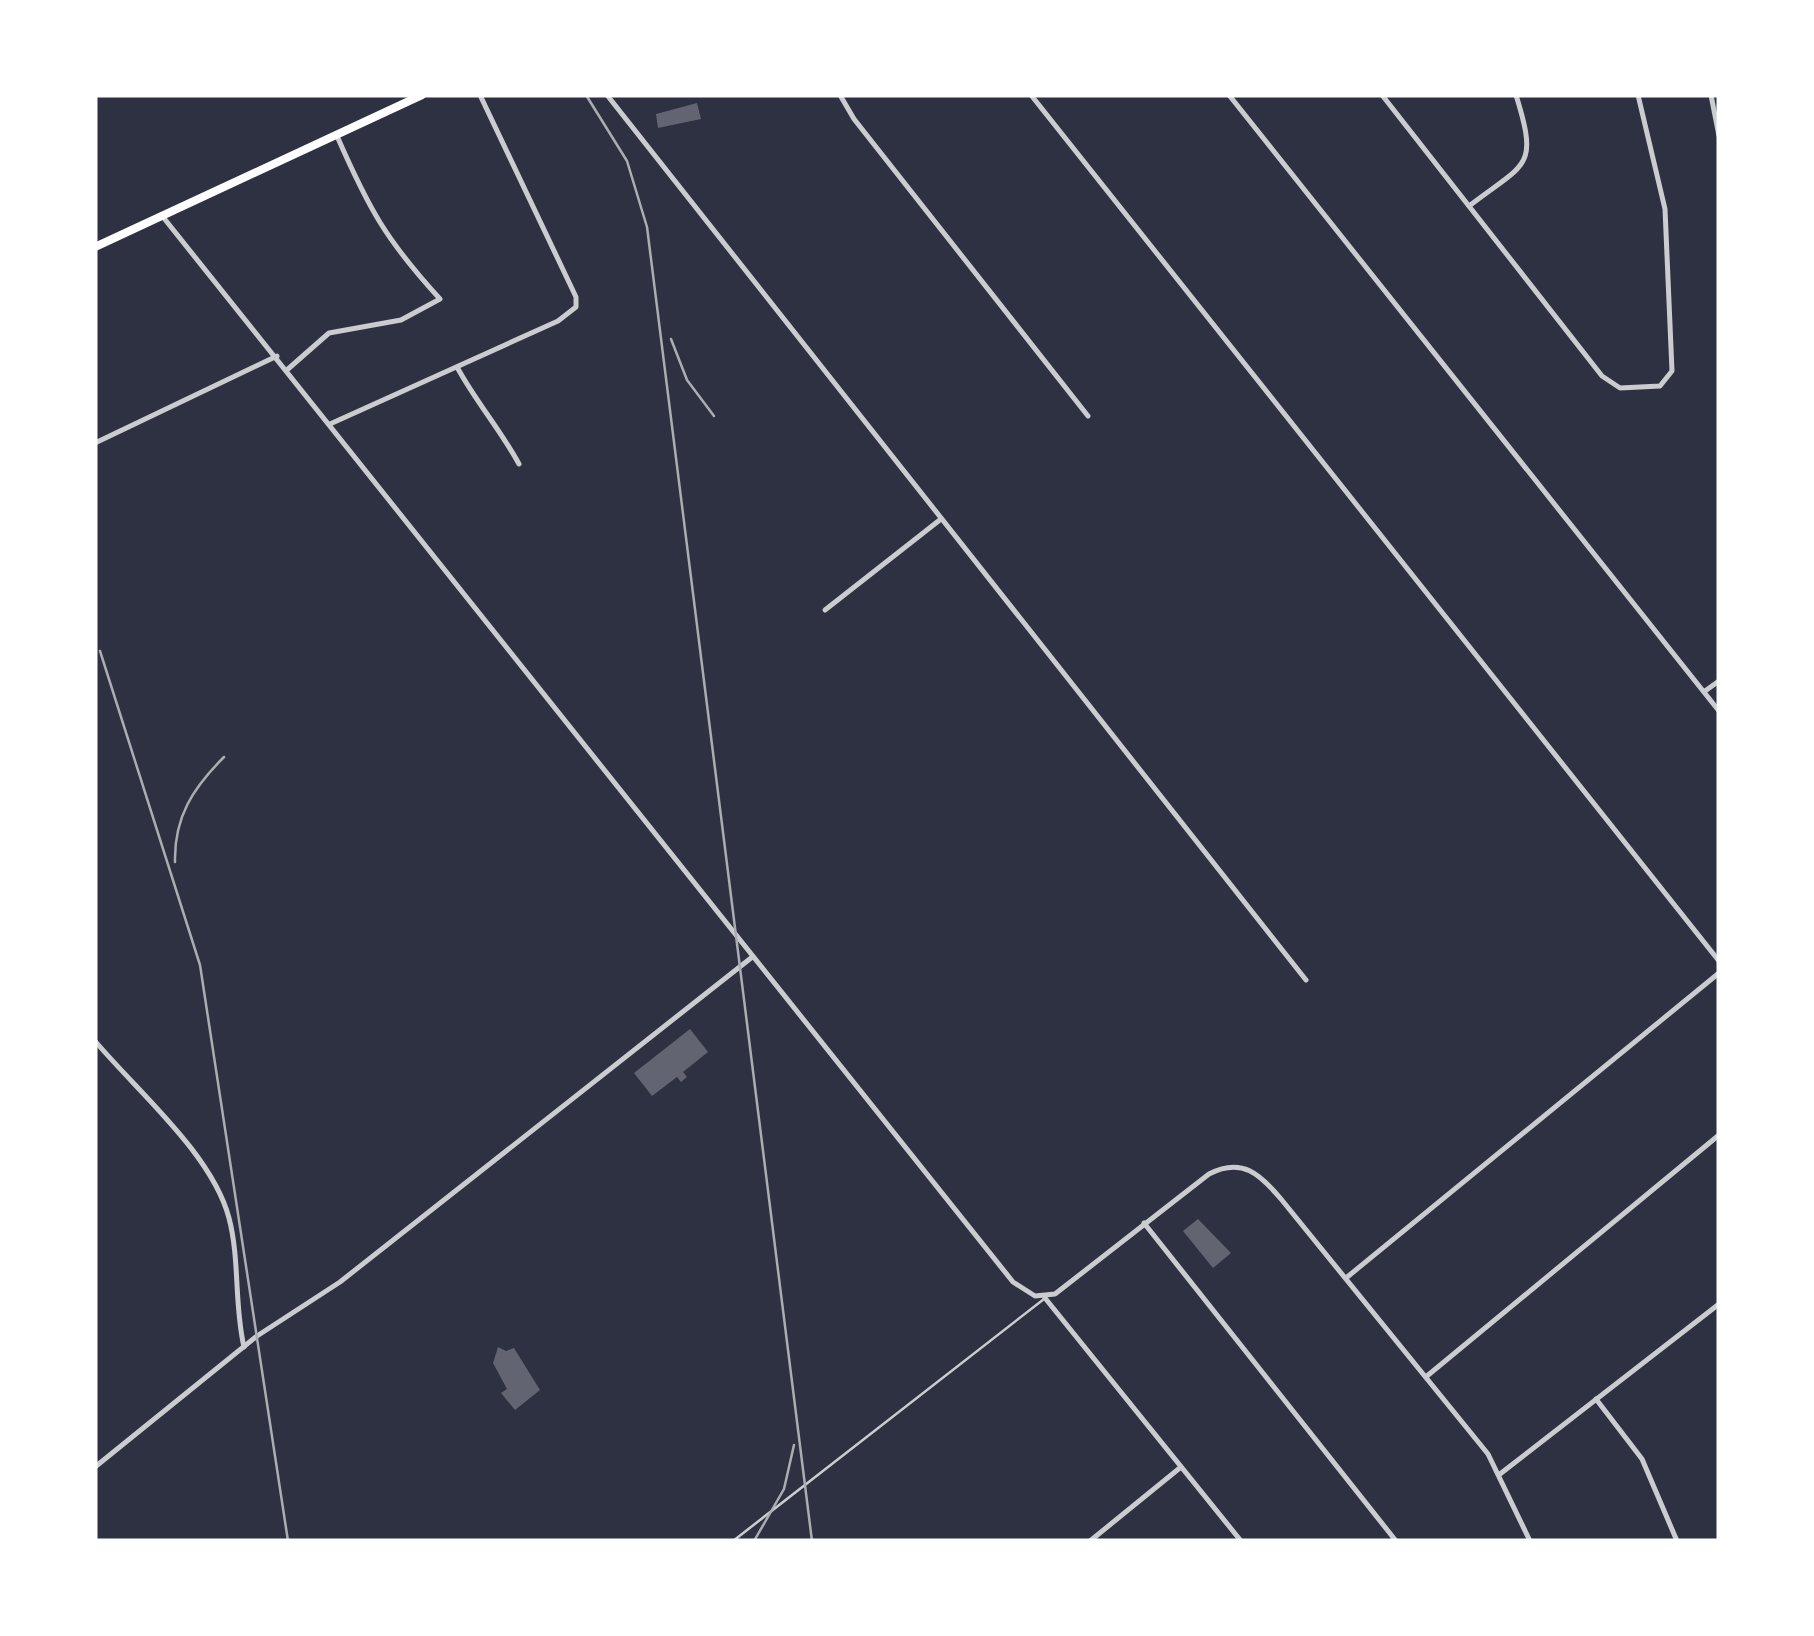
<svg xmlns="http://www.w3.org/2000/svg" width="1814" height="1636" viewBox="0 0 1814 1636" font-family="Manrope,sans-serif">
	<rect width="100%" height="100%" fill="#2d3142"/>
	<g fill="#626471">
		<path d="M697,103L701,119L658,128L656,114Z"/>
		<path d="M690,1029L708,1052L683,1072L687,1077L681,1082L677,1077L652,1096L634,1073Z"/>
		<path d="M1198,1219L1231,1253L1213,1268L1183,1231Z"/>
		<path d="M498,1347L506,1351L514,1348L540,1390L515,1410L501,1393L507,1389L493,1363Z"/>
	</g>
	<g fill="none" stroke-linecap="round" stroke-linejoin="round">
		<path stroke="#caccd0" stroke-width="2.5" d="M733,1541L1044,1299"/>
		<g stroke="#caccd0" stroke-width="5">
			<path d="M607,95L1306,980"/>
			<path d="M840,95L854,119L1088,416"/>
			<path d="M1031,95L1719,961"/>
			<path d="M1229,95L1719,711"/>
			<path d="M1382,95L1602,376L1620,388L1660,386L1672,371L1665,209L1638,95"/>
			<path d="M1711,95L1719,136"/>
			<path d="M1469,206C1526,162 1539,169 1516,95"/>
			<path d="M457,367C476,402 500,429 519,464"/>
			<path d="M288,369L329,333L401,320L440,299C386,240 369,209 337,136"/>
			<path d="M330,424L558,321L576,307V297L480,95"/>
			<path d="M95,443L277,356"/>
			<path d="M825,610L941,519"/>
			<path d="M1705,691L1719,681"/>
			<path d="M95,1041C138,1092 212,1154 229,1218C240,1260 234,1305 244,1347"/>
			<path d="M1144,1223L1396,1541"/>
			<path d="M1346,1278L1719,973"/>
			<path d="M1045,1298L1241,1541"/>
			<path d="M1427,1376L1719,1135"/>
			<path d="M1596,1399L1642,1459L1677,1541"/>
			<path d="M95,1467L257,1336L340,1282L751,958"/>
			<path d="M1500,1474L1719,1304"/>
			<path d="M1090,1541L1181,1467"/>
		</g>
		<path stroke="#caccd0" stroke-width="5" d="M163,217L1013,1282L1035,1296L1055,1294L1209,1174C1242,1157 1260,1174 1281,1199L1488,1454L1530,1541"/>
		<path stroke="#fff" stroke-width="8" d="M95,247L422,95"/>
		<g stroke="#abadb3" stroke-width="2.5">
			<path d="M586,95L627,161L647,227L812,1541"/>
			<path d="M671,339L687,380L714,416"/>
			<path d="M100,651L200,965L288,1541"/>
			<path d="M175,862C174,817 193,788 224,757"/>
			<path d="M754,1541L784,1489L794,1445"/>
		</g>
	</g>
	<rect width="1814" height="1636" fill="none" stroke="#ffffff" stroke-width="195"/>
</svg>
